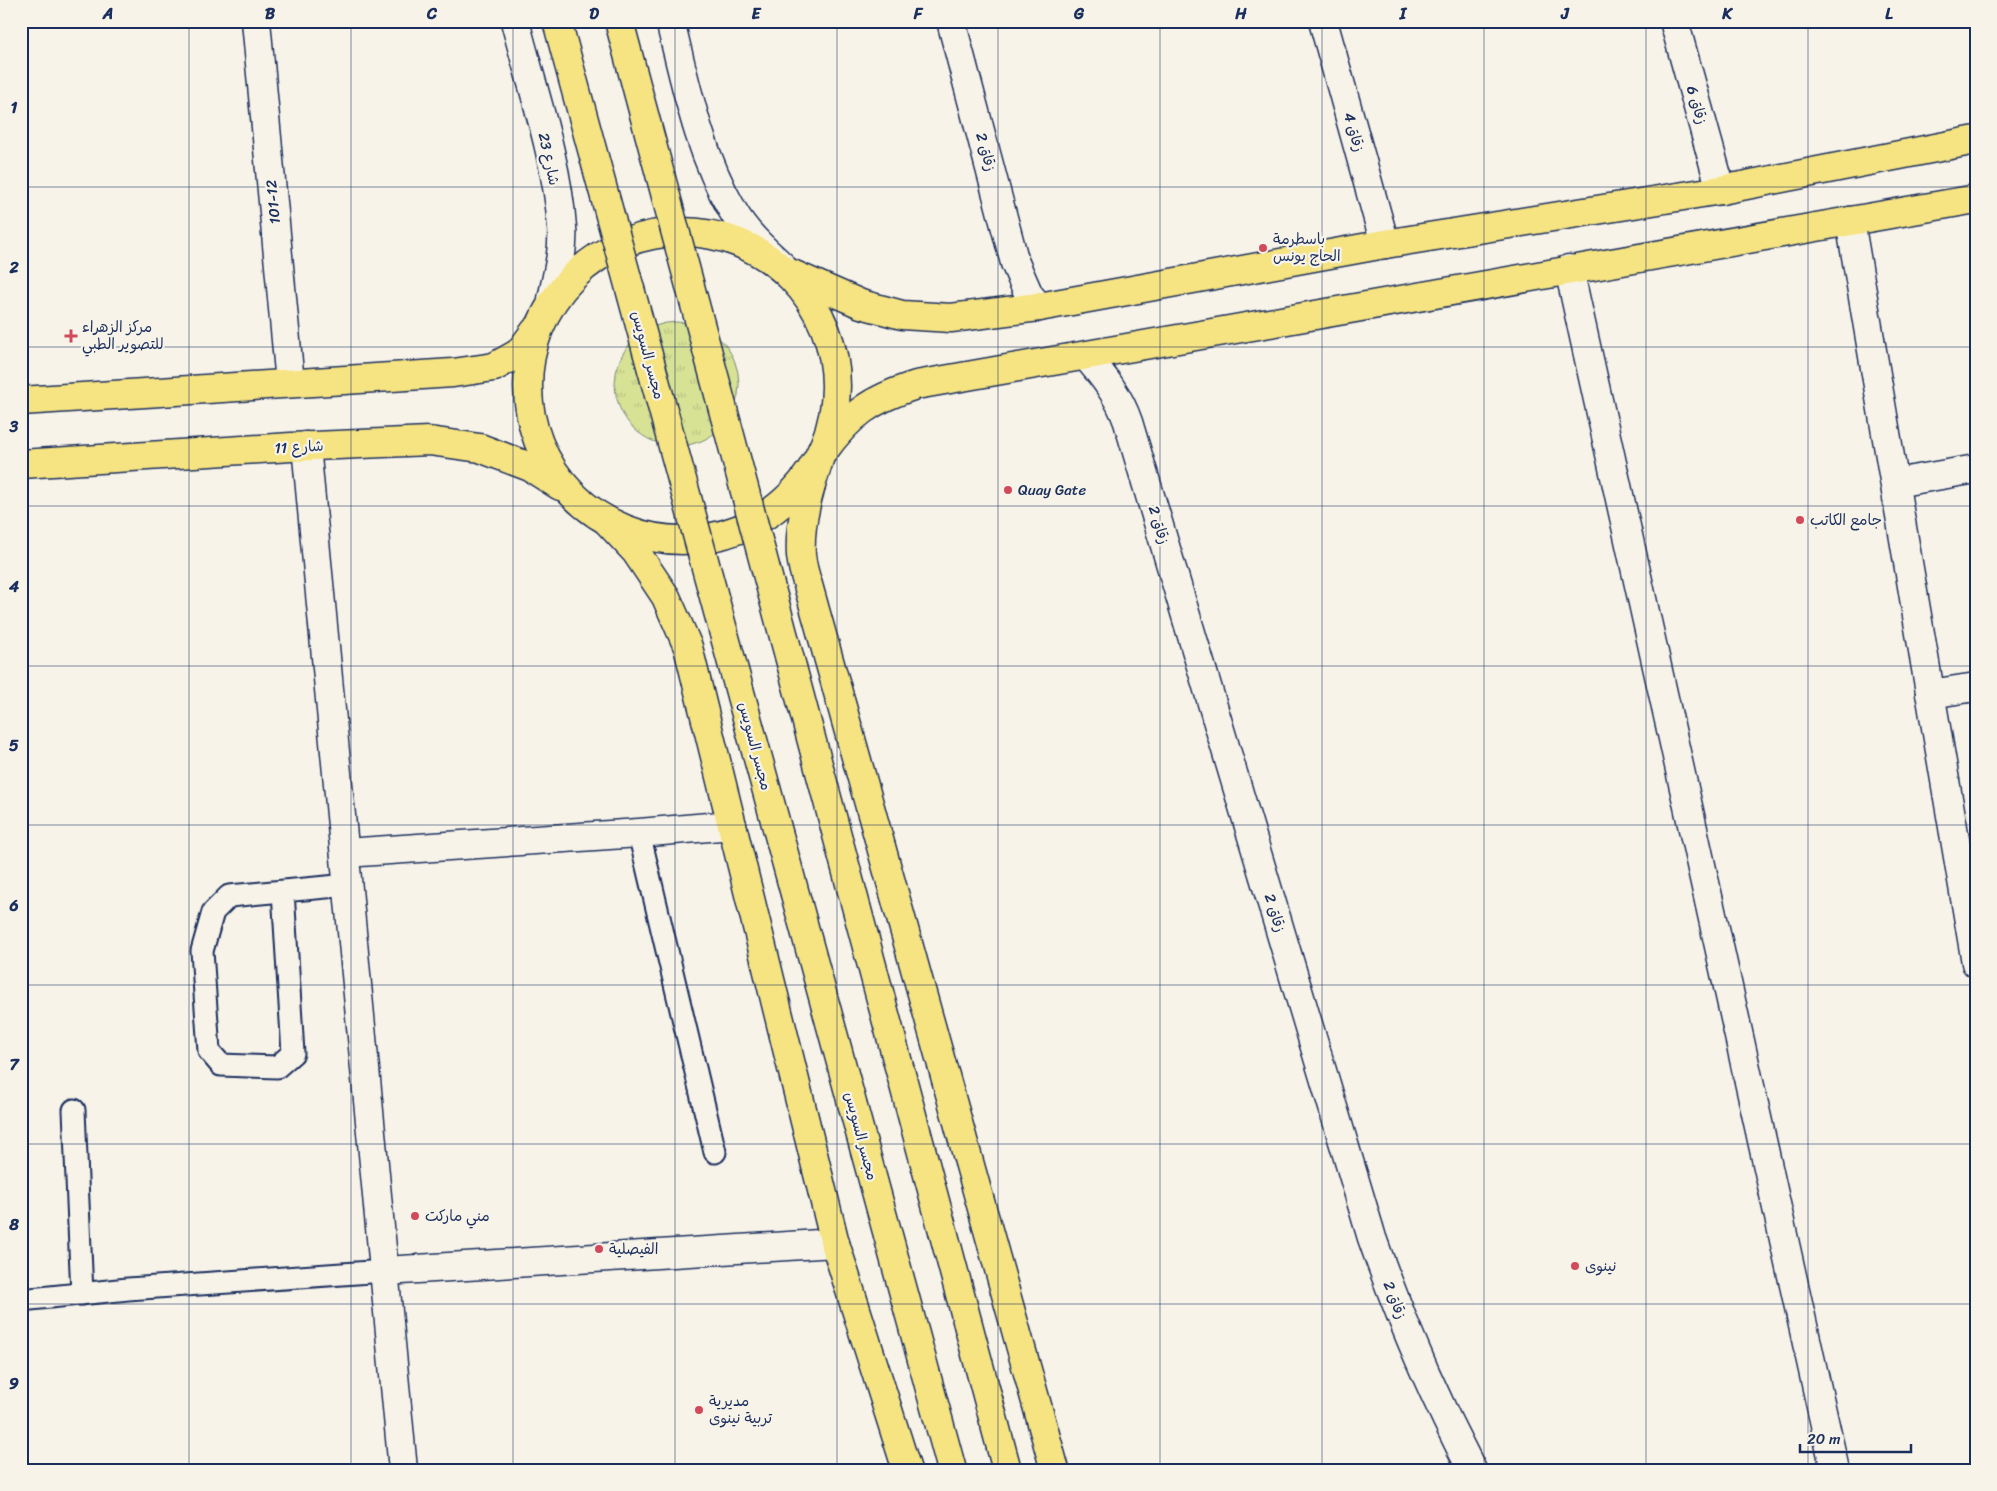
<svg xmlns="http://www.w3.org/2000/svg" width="1997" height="1491" viewBox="0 0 1997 1491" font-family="Sriracha,'Playpen Sans Arabic',sans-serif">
	<defs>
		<pattern id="grass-tufts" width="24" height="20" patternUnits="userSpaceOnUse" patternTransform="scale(1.25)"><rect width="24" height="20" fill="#d7e295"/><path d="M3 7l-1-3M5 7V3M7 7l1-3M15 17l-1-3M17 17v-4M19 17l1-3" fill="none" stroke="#b8c283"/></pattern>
	</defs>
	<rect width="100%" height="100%" fill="#f7f3e8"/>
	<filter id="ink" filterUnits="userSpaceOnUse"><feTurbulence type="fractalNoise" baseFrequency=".02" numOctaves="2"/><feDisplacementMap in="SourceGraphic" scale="10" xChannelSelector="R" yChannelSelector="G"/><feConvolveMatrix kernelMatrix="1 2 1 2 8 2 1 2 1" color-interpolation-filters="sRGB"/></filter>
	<g filter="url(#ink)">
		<circle fill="url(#grass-tufts)" stroke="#79887a" cx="677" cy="384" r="62"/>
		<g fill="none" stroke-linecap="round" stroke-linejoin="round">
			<g stroke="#1b2f5e" stroke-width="25">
				<g id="service">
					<path d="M639,833L715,1152"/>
					<path d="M283,891L293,1053L277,1067L221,1065L209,1051L202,951L213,912L229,896L348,885"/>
					<path d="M74,1110L82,1294"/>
					<path d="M21,1300L128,1289L385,1271"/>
				</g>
			</g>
			<g stroke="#1b2f5e" stroke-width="31">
				<g id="minor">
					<path d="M256,21L290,383"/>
					<path d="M951,21L1015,263L1029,295L1039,307"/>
					<path d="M1323,21L1385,244"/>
					<path d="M1674,21L1721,190"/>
					<path d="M1850,221L1976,963"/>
					<path d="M1569,269L1835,1470"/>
					<path d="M1086,356C1104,377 1119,396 1128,422L1372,1238C1400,1318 1433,1395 1472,1470"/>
					<path d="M306,446L403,1470"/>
					<path d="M1895,483L1976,469"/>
					<path d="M1930,694L1976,687"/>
					<path d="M345,853L639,833L732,825"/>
					<path d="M385,1271L835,1243"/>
				</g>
			</g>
			<g stroke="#1b2f5e" stroke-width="31">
				<g id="tertiary">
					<path d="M515,21C532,88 557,158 562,227C564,251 557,276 552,299"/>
					<path d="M670,21C686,85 699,153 733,211C745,232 763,249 781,265"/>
				</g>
			</g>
			<g stroke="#1b2f5e" stroke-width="31">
				<g id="primary">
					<circle cx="682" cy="386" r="154"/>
					<path d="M790,273L861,304L902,315L951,318L1039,307L1385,244L1721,190L1976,140"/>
					<path d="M21,401L453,373L494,367L519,353L535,331"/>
					<path d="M823,452C850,414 872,399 916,385L1976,199"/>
					<path d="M819,460C809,491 799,521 801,555C802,565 805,576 808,585L1055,1470"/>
					<path d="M21,464L291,447L429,441L480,448L530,467L560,486"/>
					<path d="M607,521L636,552L666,597L688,647L835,1243L907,1470"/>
				</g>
			</g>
			<use href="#service" stroke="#f7f3e8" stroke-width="21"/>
			<use href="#minor" stroke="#f7f3e8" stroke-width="28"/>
			<use href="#tertiary" stroke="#f7f3e8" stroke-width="28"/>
			<use href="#primary" stroke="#f6e381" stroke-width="28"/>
			<g stroke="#1b2f5e" stroke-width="31" stroke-linecap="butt">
				<g id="primary-bridge">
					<path d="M557,21L952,1470"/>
					<path d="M619,21L1007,1470"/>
				</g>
			</g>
			<use href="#primary-bridge" stroke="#f6e381" stroke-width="28"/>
		</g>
	</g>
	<path fill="none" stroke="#1b2f5e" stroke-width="1" stroke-opacity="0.55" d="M189,21V1470M351,21V1470M513,21V1470M675,21V1470M837,21V1470M998,21V1470M1160,21V1470M1322,21V1470M1484,21V1470M1646,21V1470M1808,21V1470M21,187H1976M21,347H1976M21,506H1976M21,666H1976M21,825H1976M21,985H1976M21,1144H1976M21,1304H1976"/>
	<g fill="#d1495b" stroke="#f7f3e8" stroke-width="2">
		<circle cx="1263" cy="248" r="5"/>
		<path d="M68.5 328.5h5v5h5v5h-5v5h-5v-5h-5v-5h5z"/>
		<circle cx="1008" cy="490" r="5"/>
		<circle cx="1800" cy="520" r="5"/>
		<circle cx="415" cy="1216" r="5"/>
		<circle cx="599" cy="1249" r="5"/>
		<circle cx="1575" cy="1266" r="5"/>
		<circle cx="699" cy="1410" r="5"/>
	</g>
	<g text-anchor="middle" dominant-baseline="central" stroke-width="4.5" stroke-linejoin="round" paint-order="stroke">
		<g font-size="15" fill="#1b2f5e" stroke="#f7f3e8">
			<text transform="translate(1697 105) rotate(74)">زقاق 6</text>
			<text transform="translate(1354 132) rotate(74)">زقاق 4</text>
			<text transform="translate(986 152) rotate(75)">زقاق 2</text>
			<text transform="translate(549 159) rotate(78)">شارع 23</text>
			<text transform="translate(273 202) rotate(-95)">101-12</text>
			<text transform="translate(648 355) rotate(75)">مجسر السويس</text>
			<text transform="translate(299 447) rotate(-3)">شارع 11</text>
			<text transform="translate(1159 525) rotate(73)">زقاق 2</text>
			<text transform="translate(755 746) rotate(75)">مجسر السويس</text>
			<text transform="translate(1275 913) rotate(73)">زقاق 2</text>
			<text transform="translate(861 1136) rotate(75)">مجسر السويس</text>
			<text transform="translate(1395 1300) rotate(69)">زقاق 2</text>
		</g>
		<g font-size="15" fill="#1b2f5e" stroke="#f7f3e8" text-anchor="start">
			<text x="1273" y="239">باسطرمة<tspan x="1273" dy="17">الحاج يونس</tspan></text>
			<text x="82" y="327">مركز الزهراء<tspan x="82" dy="17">للتصوير الطبي</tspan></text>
			<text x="1018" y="490">Quay Gate</text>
			<text x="1810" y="520">جامع الكاتب</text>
			<text x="425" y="1216">مني ماركت</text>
			<text x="609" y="1249">الفيصلية</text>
			<text x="1585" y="1266">نينوى</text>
			<text x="709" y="1401">مديرية<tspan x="709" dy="17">تربية نينوى</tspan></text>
		</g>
	</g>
	<rect width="1997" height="1491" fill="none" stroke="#f7f3e8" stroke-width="55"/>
	<path d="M1800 1444v8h111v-8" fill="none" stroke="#1b2f5e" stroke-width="2.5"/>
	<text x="1807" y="1444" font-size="15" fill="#1b2f5e" stroke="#f7f3e8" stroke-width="4" paint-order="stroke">20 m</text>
	<rect x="28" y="28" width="1942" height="1436" fill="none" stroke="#1b2f5e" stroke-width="2"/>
	<g font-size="16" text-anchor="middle" font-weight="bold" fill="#1b2f5e">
		<text x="108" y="19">A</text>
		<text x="270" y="19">B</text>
		<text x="432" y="19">C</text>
		<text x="594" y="19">D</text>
		<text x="756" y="19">E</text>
		<text x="918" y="19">F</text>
		<text x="1079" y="19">G</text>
		<text x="1241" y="19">H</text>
		<text x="1403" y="19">I</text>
		<text x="1565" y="19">J</text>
		<text x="1727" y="19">K</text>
		<text x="1889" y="19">L</text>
		<text x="14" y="113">1</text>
		<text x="14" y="273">2</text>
		<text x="14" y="432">3</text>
		<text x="14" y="592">4</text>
		<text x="14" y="751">5</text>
		<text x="14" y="911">6</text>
		<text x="14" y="1070">7</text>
		<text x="14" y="1230">8</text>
		<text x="14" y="1389">9</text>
	</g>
</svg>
